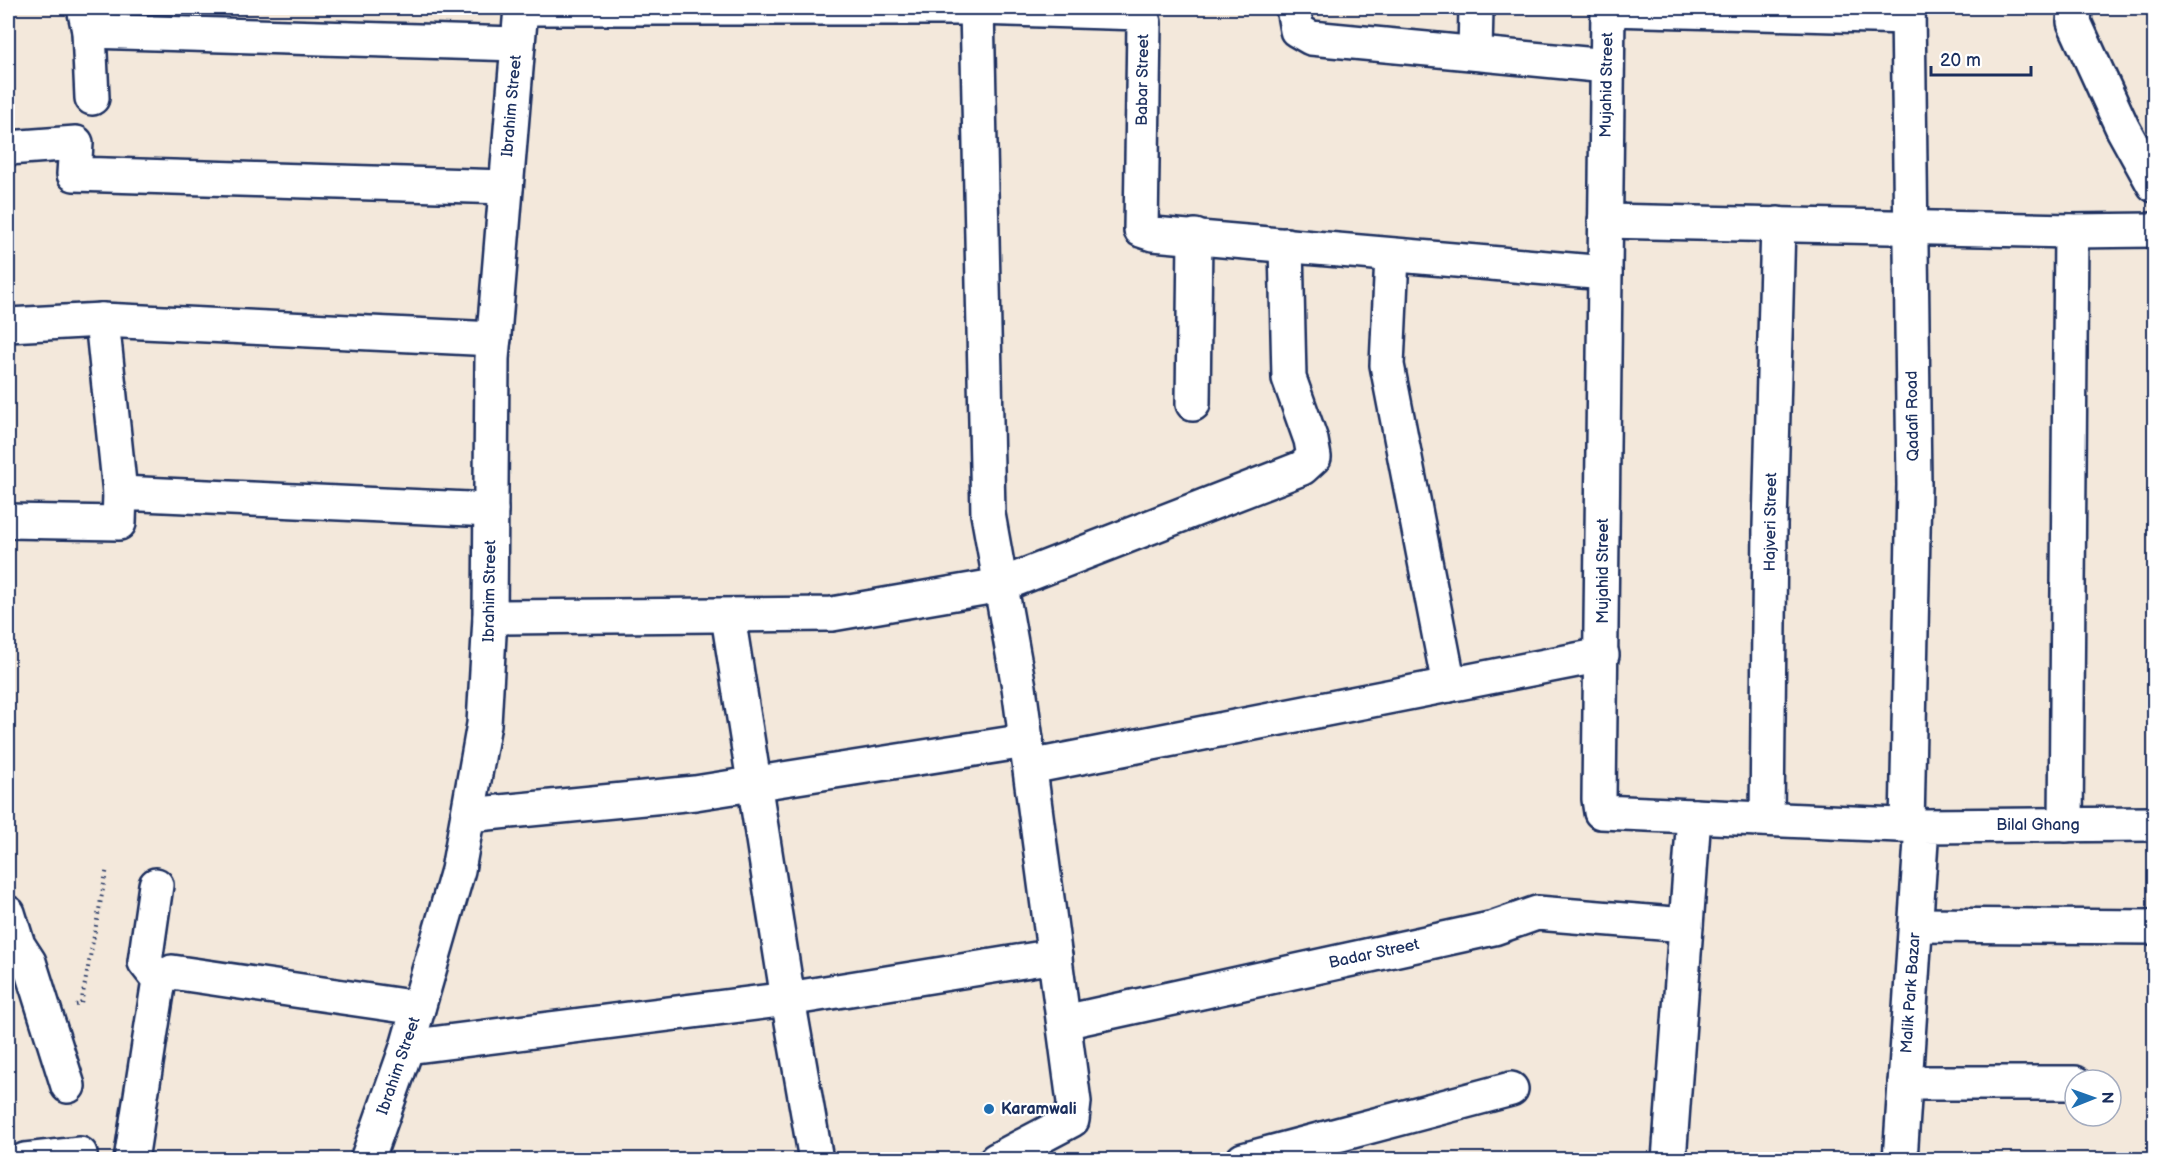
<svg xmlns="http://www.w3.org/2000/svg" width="2162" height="1167" viewBox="0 0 2162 1167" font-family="'Balsamiq Sans',sans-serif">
	<rect width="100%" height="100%" fill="#f3e8db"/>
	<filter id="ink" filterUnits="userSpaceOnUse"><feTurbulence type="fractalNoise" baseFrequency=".0167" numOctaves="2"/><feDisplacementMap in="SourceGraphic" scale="12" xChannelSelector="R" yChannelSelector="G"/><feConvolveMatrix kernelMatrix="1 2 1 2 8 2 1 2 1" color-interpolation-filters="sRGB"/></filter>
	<g filter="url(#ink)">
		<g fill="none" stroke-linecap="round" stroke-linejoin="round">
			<g stroke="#1b2f5e" stroke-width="38">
				<g id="street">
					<path d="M84,8L89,31L92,98"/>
					<path d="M521,8H977L1141,13L1144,23L1141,230L1153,234L1605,273"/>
					<path d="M977,8L988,514L1019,687L1074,1102L1072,1120L996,1160"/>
					<path d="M1293,8L1297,30L1311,38L1607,66"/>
					<path d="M1608,8L1599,799L1601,812L1922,826"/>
					<path d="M2075,8L2074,22L2123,129L2154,185"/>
					<path d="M1608,9L1908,17"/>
					<path d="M89,31L518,44"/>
					<path d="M1475,52L1476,8"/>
					<path d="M8,148L76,143L74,174L506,187"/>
					<path d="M1605,221L2071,231L2154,230"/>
					<path d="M1392,256L1387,365L1449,685"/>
					<path d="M102,320L120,493"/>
					<path d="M8,325L102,320L494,339"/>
					<path d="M1193,404L1195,236"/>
					<path d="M8,521L119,523L120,493L491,510"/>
					<path d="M728,616L788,999L816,1160"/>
					<path d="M490,617L832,614L1001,585L1302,468L1314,457L1311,440L1289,378L1286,245"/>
					<path d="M1030,767L1602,655"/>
					<path d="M468,815L695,793L1026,741"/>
					<path d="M1767,819L1770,526L1778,224"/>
					<path d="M2066,825L2071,231"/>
					<path d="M8,913L18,945L29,962L68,1086"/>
					<path d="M1916,925L2154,927"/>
					<path d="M159,980L172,972L418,1008"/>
					<path d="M1064,1022L1494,928L1537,913L1686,925"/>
					<path d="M407,1047L788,999L1055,956"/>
					<path d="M1905,1083H2075"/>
					<path d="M25,1160L80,1154"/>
					<path d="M131,1160L159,980L145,962L156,885"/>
					<path d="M1243,1160L1511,1089"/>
					<path d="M1669,1160L1694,816"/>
				</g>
			</g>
			<g stroke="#1b2f5e" stroke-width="38">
				<g id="secondary">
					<path d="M1907,825L1914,485L1908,8"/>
					<path d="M367,1160L407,1047L458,870L484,724L490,617L492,359L521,8"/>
					<path d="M1900,1160L1922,826L2154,824"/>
				</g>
			</g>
			<path stroke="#1b2f5e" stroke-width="4" stroke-dasharray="1.5 4.5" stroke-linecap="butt" d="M76,1005L81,1004L107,868"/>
			<use href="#street" stroke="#fff" stroke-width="33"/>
			<use href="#secondary" stroke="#fff" stroke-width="33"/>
		</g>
	</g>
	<circle fill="#1f6fb2" stroke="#fff" stroke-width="2" cx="989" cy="1109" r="6"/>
	<g text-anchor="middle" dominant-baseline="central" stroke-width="4.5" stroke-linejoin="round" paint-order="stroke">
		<g font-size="16" fill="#1b2f5e" stroke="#fff">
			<text transform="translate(1143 80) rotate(-89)">Babar Street</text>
			<text transform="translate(1607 85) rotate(-89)">Mujahid Street</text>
			<text transform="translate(512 106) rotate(-85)">Ibrahim Street</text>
			<text transform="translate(1913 416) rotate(-91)">Qadafi Road</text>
			<text transform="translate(1771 522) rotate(-89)">Hajveri Street</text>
			<text transform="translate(1603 571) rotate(-90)">Mujahid Street</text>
			<text transform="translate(490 591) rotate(-89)">Ibrahim Street</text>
			<text x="2038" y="825">Bilal Ghang</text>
			<text transform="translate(1374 954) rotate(-12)">Badar Street</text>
			<text transform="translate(1911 993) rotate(-86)">Malik Park Bazar</text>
			<text transform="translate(399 1066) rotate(-71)">Ibrahim Street</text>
		</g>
		<g font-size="16" font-weight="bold" fill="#1b2f5e" stroke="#fff" text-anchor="start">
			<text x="1001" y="1109">Karamwali</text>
		</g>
	</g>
	<rect width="2162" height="1167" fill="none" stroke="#fff" stroke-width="30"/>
	<rect x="15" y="15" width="2132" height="1137" fill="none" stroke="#1b2f5e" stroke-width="2" filter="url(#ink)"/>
	<g transform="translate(2093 1098) rotate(89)"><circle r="28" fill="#ffffff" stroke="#a4acbf" stroke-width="1.5"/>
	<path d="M0-4.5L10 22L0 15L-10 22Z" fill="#1f6fb2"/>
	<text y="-9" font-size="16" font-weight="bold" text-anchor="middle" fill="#1b2f5e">N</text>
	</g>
	<path d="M1931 66v9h100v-9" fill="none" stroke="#1b2f5e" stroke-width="3"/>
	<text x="1940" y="66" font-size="18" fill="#1b2f5e" stroke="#ffffff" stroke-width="4.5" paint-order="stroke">20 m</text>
</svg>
